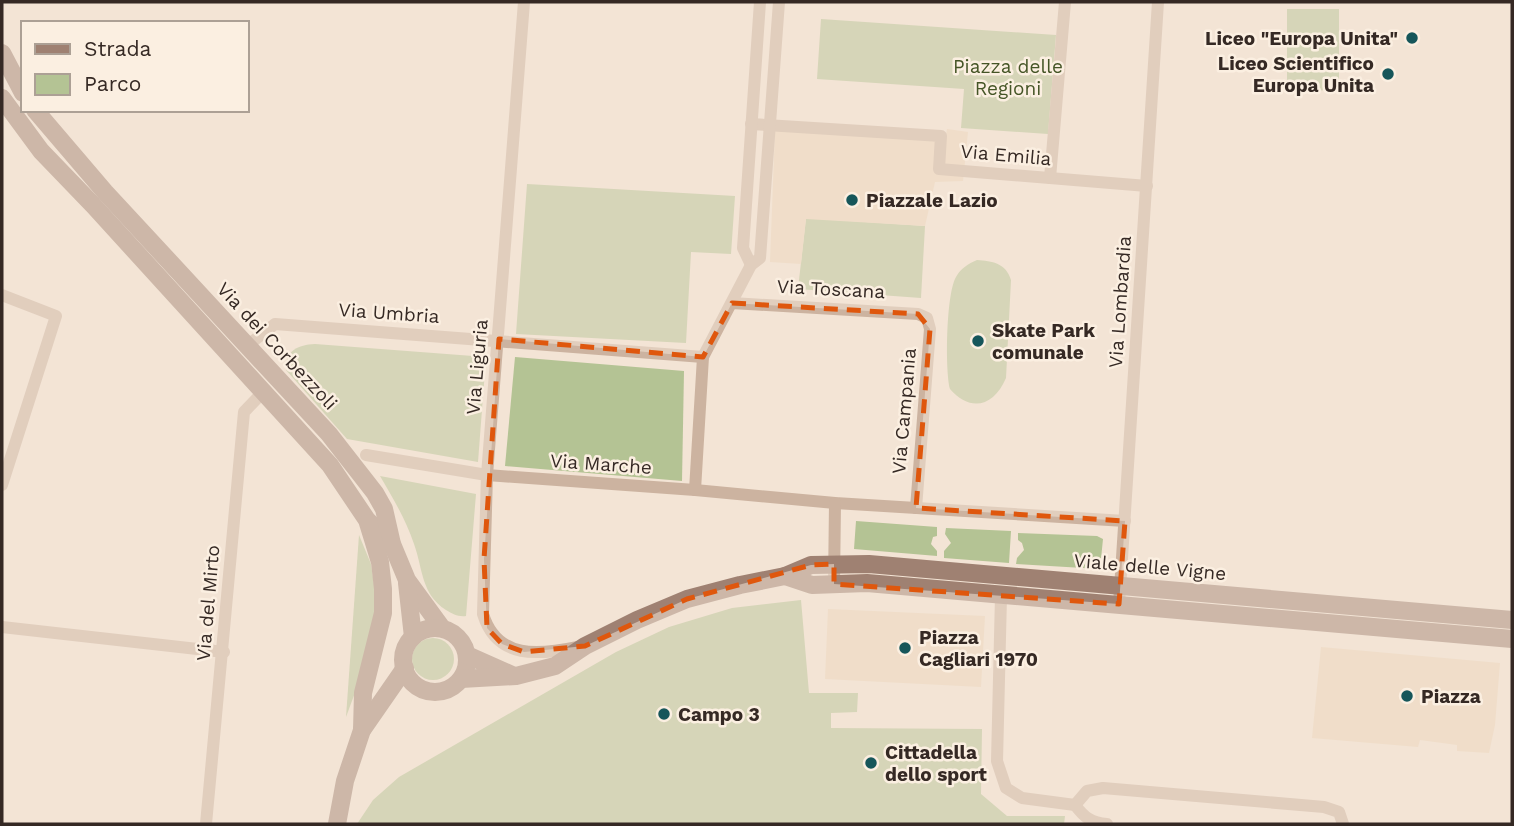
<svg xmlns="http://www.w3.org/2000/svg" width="1514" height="826" viewBox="0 0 1514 826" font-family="'Work Sans',sans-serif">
	<rect width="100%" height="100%" fill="#f3e4d5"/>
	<g fill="#b4c394">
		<path d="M1287,9H1339V90L1287,91Z"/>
		<path d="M821,19L1056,35L1048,134L961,128L964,89L817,79Z"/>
		<path d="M527,184L735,196L731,254L691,252L686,343L516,334Z"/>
		<path d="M806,218L925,226L921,298L798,289Z"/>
		<path d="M977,260C992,261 1006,263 1011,280L1006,378C994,406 971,413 950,389C945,370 946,294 956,277C961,268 968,264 977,260Z"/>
		<path d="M315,344L486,357L478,462L347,439L286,370C285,350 298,345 315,344Z"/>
		<path d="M515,357L684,371L682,481L505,466Z"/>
		<path d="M380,476L476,494L466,616C458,617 453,614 446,610C421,594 423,569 414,544C406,520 393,498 380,476Z"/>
		<path d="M856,521L937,527V536L933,537L931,544L937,551V556L854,549Z"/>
		<path d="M946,528L1011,531L1009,563L944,558V551L951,543L945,534Z"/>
		<path d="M1018,533L1097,536L1103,539L1100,569L1016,564L1017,558L1024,550L1022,543L1018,540Z"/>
		<path d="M359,535L371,564L377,604L359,682L346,717Z"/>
		<path d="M801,600L809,693H858L857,712L831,713V728L982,729L981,794L1007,816H1065L1064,824H357L373,800L399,777L616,652L669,627L732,608Z"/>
		<circle cx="433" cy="659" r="21"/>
	</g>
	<g fill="#edd6ba">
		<path d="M947,129L968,132L963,181L935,182L925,226L806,219L801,264L770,262L775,130L945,140Z"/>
		<path d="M828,609L985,616L981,687L825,679Z"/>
		<path d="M1321,647L1500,663L1495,725L1489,753L1457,751V745L1420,740L1418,747L1312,738Z"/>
	</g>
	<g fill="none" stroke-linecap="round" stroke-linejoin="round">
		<g stroke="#ccb3a0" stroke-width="12">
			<path d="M524,2L487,475L483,614C497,660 539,655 578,647"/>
			<path d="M751,124L941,136L939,169L1147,186"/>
			<path d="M1050,178L1065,2"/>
			<path d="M751,265L743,248L760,2"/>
			<path d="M2,295L56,316L2,485"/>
			<path d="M732,303L918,314L927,318L930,329L916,508"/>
			<path d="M248,345L275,324L703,357"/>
			<path d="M366,455L487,475L695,490L835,503L1125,521"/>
			<path d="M695,490L703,357L751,265L760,258L779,2"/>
			<path d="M834,584L835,503"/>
			<path d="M1001,596L997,761L1006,788L1022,798L1075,805"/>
			<path d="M1119,604L1158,2"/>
			<path d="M2,627L224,652"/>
			<path d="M1075,805L1087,791L1103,788L1324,807L1339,812L1343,824"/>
			<path d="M1075,805C1084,817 1091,823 1107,824"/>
			<path d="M206,824L244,412L263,392"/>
		</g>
		<g stroke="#9f8172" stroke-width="18">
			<path d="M2,53L23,93"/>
			<path d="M2,98L41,151L93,205L330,465L367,520L392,544"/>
			<path d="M35,110L105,192L329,434L375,493L384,509L392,544L407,580L442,628"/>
			<path d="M785,576L812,585L867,583L1512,639"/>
			<path d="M407,583L413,637"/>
			<circle cx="435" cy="660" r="32"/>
			<path d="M467,655L512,675"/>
			<path d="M461,679L516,676L555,666L585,646L637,620L687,599L740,585L785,576L811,565L869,564L1512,620"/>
			<path d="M362,730L363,693L383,613V589L380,562L368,523"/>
			<path d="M337,824L345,781L362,730L405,668"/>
		</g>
	</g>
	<path d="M0 0H1514V826H0ZM732,303L918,314L930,329L916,508L1125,521L1119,604L834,584V564L811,565L687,599L585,646L524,652L502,644L487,628L484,559L499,339L703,357Z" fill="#f3e4d5" fill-opacity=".55" fill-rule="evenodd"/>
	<path fill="none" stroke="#df570d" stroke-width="5" stroke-dasharray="14 9" stroke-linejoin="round" d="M732,303L918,314L930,329L916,508L1125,521L1119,604L834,584V564L811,565L687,599L585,646L524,652L502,644L487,628L484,559L499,339L703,357Z"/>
	<g fill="#16565a" stroke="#fbefe1" stroke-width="2.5">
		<circle cx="1412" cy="38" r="7"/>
		<circle cx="1388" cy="74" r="7"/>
		<circle cx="852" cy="200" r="7"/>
		<circle cx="978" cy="341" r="7"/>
		<circle cx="905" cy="648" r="7"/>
		<circle cx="1407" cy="696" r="7"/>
		<circle cx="664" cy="714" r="7"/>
		<circle cx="871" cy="763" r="7"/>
	</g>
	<g text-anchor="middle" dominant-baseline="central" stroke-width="5" stroke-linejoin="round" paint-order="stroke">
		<g font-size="19" font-weight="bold" fill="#352924" stroke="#fbefe1" text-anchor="start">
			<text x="1398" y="38" text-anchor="end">Liceo "Europa Unita"</text>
			<text x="1374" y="63" text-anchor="end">Liceo Scientifico<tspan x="1374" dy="22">Europa Unita</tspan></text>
			<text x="866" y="200">Piazzale Lazio</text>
			<text x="992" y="330">Skate Park<tspan x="992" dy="22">comunale</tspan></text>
			<text x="919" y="637">Piazza<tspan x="919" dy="22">Cagliari 1970</tspan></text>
			<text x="1421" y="696">Piazza</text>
			<text x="678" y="714">Campo 3</text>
			<text x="885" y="752">Cittadella<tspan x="885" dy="22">dello sport</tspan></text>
		</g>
		<g font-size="19" fill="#455526" stroke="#fbefe1">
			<text x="1008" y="66">Piazza delle<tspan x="1008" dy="22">Regioni</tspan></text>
		</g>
		<g font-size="19" fill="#352924" stroke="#fbefe1">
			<text transform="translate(1006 155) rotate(5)">Via Emilia</text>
			<text transform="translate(831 289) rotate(3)">Via Toscana</text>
			<text transform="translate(1120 302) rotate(-86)">Via Lombardia</text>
			<text transform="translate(389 313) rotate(4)">Via Umbria</text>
			<text transform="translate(277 346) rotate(47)">Via dei Corbezzoli</text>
			<text transform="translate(477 367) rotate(-85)">Via Liguria</text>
			<text transform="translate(904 411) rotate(-85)">Via Campania</text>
			<text transform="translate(601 464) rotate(4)">Via Marche</text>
			<text transform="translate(1150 567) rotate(5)">Viale delle Vigne</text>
			<text transform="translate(208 603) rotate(-85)">Via del Mirto</text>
		</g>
	</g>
	<rect width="1514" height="826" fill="none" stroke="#352924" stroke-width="7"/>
	<rect x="21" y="21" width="228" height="91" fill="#fbefe1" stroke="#aca095" stroke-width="2"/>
	<rect x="35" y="44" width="35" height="10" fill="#9f8172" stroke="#aca095" stroke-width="2"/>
	<text x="84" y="56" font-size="21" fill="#352924">Strada</text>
	<rect x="35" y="74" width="35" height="21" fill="#b4c394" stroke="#aca095" stroke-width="2"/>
	<text x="84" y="91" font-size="21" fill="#352924">Parco</text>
</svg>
